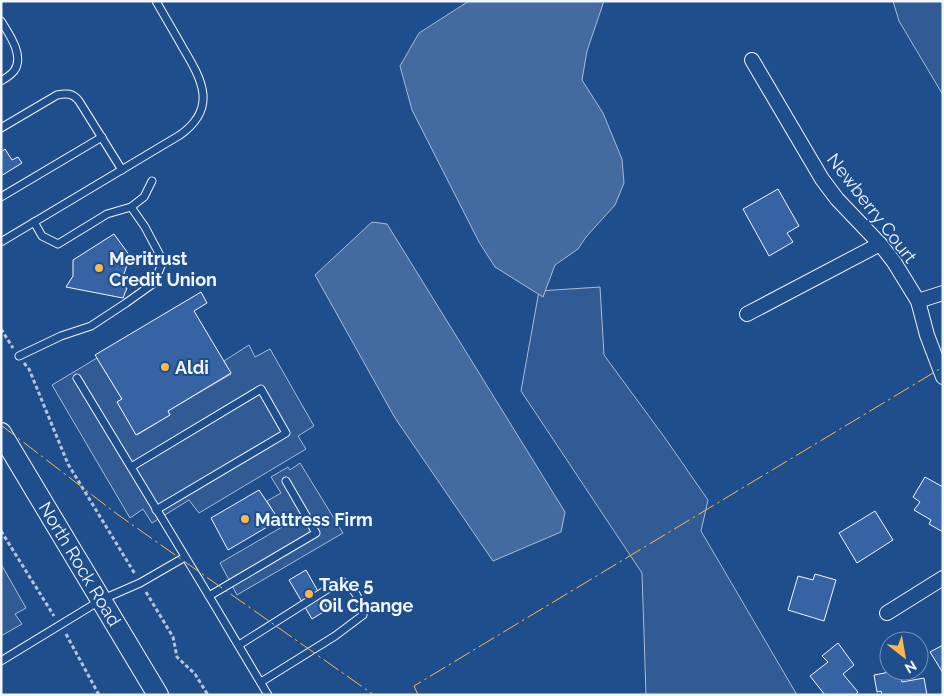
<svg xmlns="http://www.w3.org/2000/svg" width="944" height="696" viewBox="0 0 944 696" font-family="Raleway,sans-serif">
	<rect width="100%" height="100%" fill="#1f4e8c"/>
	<g fill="#305b95" stroke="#a8bbd7">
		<path d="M893,1H943V95L899,21Z"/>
		<path d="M600,287L604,355L665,438L708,500L701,531L797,695H646L642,573L521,391L539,291Z"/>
		<path d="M249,345L255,357L270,349L314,426L298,436L306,449L199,513L189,500L152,523L143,509L130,518L52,385L97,358L122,399L117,402L137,435L170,415L168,411L231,374L224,361Z"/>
		<path d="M300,463L343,533L237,595L220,563L282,527L267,501L281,493L271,477L288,467L290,470Z"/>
		<path d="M1,564L26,608L15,614L22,624L1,636Z"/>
	</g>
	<g fill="#446ba0" stroke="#a8bbd7">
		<path d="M469,1H604L587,51L582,80L603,113L622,159L624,183L615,205L586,237L578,249L555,265L543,297L495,267L479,242L412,110L400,66L419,33Z"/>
		<path d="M372,222L387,224L565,512L561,532L493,561L395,418L315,275Z"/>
	</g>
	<g fill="#3563a3" stroke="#f2f6ff">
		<path d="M5,149L12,160L18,157L22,163L1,176V152Z"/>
		<path d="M778,189L799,226L787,233L793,242L769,256L743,209Z"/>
		<path d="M114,234L130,256L120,286L127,288L123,298L66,287L73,276V260Z"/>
		<path d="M201,292L207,303L194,311L231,373L168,411L170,415L136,435L117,402L122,399L95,355Z"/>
		<path d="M925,477L943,487V532L929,524L931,520L914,510L920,502L913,497Z"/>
		<path d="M259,490L279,520L228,550L211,518Z"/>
		<path d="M875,511L893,540L857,563L839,533Z"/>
		<path d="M306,570L328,609L312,619L289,580Z"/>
		<path d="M815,574L836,580L824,621L788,610L798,576L813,580Z"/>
		<path d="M838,643L854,665L843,674L858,692L855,695H825L810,676L828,662L822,656Z"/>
		<path d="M943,645V673L930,652Z"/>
		<path d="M895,671H900L902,682L924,678L927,695H882L881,691L877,692L874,675Z"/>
	</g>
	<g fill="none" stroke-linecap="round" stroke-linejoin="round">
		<g stroke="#f2f6ff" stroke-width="9">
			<g id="service">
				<path d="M1,21C9,34 25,56 14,71C11,75 6,78 1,81"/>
				<path d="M1,128L57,95C66,93 73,93 79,101L122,170"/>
				<path d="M1,197L102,137"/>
				<path d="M131,207L144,197L152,181"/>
				<path d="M1,242L180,135C218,108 202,80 183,48C174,32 165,17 156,1"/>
				<path d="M19,356L61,336L91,326L126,303L154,283L163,261L145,227L131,207L107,214L58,244L42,236L34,222"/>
				<path d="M77,378L209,596L316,533L286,481"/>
				<path d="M131,467L261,389L286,433L156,510"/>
				<path d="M209,596L268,695"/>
				<path d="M239,645L326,590L343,582C358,592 359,598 363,615L335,636L261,682"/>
				<path d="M1,661L101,600L140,583L185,557"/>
			</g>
		</g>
		<g stroke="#f2f6ff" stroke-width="16">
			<g id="minor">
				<path d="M752,60L822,179L837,199L880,244L894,262L918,301L927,335L943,377"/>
				<path d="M918,301L943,293"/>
				<path d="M747,314L880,244"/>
				<path d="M887,613L943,578"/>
			</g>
		</g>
		<g stroke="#f2f6ff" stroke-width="22">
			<path id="secondary" d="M1,433L158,695"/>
		</g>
		<g stroke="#b3c4dc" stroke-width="3" stroke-dasharray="4 2.5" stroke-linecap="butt">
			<path d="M1,329L13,348"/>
			<path d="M24,363L29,369L68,464L135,574"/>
			<path d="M1,531L54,616"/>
			<path d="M146,592L173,637L177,657L195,674L208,695"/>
			<path d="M66,634L99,695"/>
		</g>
		<use href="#service" stroke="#1f4e8c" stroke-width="7"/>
		<use href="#minor" stroke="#1f4e8c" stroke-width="14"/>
		<use href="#secondary" stroke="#1f4e8c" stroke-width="20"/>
		<g stroke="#ffb74d" stroke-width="1" stroke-dasharray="18 4 2.5 4" stroke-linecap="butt">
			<path d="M1,425L117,514L374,695"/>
			<path d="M418,695L414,686L943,367"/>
		</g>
	</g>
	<g fill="#ffb74d" stroke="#1f4e8c" stroke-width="2">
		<circle cx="99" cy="268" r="5"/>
		<circle cx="165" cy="367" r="5"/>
		<circle cx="245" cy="519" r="5"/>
		<circle cx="309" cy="594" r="5"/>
	</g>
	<g text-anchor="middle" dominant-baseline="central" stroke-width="4" stroke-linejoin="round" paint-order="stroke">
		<g font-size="18" fill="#f2f6ff" stroke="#1f4e8c">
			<text transform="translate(872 208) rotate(52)">Newberry Court</text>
			<text transform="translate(80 564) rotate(59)">North Rock Road</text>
		</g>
		<g font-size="18" font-weight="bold" fill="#f2f6ff" stroke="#1f4e8c" text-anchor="start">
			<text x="109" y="258">Meritrust<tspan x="109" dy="21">Credit Union</tspan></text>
			<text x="175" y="367">Aldi</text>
			<text x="255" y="519">Mattress Firm</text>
			<text x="319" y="584">Take 5<tspan x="319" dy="21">Oil Change</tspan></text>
		</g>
	</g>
	<rect width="944" height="696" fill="none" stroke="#f2f6ff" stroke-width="5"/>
	<g transform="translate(904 656) rotate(149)"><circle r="24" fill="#1f4e8c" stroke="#7391ba"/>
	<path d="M0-4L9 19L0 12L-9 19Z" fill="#ffb74d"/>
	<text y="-8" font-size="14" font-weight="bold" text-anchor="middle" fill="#f2f6ff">N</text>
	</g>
</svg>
